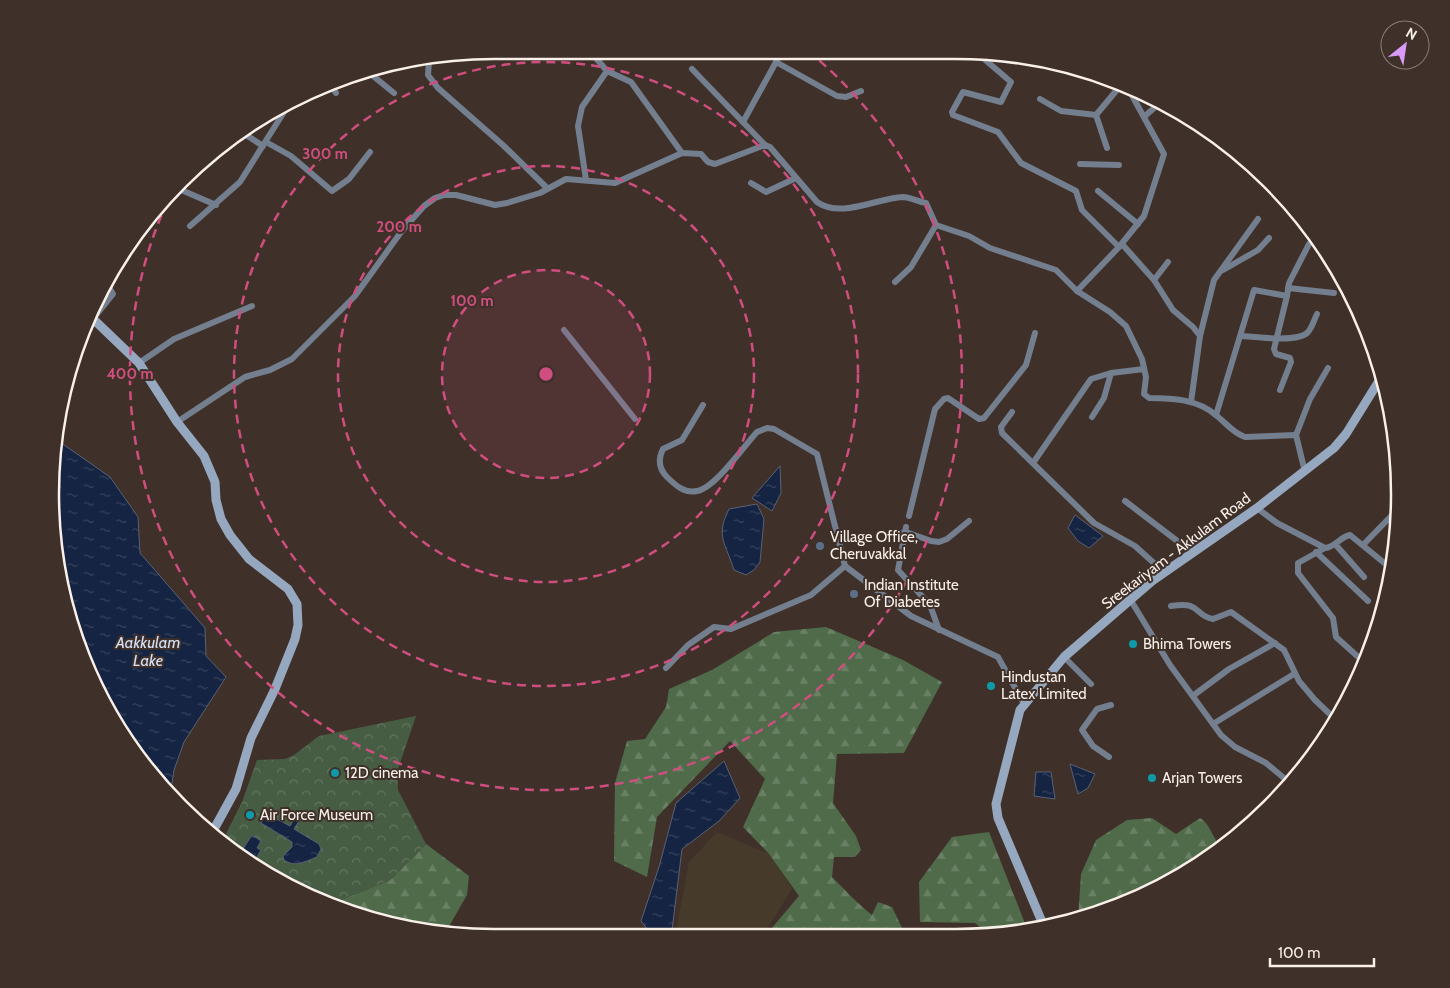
<svg xmlns="http://www.w3.org/2000/svg" width="1450" height="988" viewBox="0 0 1450 988" font-family="Cabin,sans-serif">
	<defs>
		<pattern id="forest-firs" width="22" height="20" patternUnits="userSpaceOnUse" patternTransform="scale(1.25)"><rect width="22" height="20" fill="#4f6b4a"/><path d="M5 1l3.5 6h-7zM16 11l3.5 6h-7z" fill="#698064"/></pattern>
		<pattern id="park-crowns" width="20" height="18" patternUnits="userSpaceOnUse" patternTransform="scale(1.25)"><rect width="20" height="18" fill="#475d43"/><path d="M2 6a3 3 0 1 1 6 0M12 15a3 3 0 1 1 6 0" fill="none" stroke="#62755e"/></pattern>
		<pattern id="water-ripples" width="26" height="14" patternUnits="userSpaceOnUse" patternTransform="scale(1.25)"><rect width="26" height="14" fill="#142442"/><path d="M2 4q2-2 4 0t4 0M15 11q2-2 4 0t4 0" fill="none" stroke="#37445d"/></pattern>
	</defs>
	<rect width="100%" height="100%" fill="#3f3129"/>
	<path fill="#463a2b" d="M717,832L772,855L792,889L765,932V938H676L675,936L689,862Z"/>
	<g fill="url(#forest-firs)">
		<path d="M826,627L903,660L942,682L904,753L837,754L833,803L856,836L861,850L855,857H834L832,877C845,890 857,903 872,915L878,902L892,907L903,930L892,938H779L771,929L799,896L769,854L743,827L765,779L730,741L657,817L647,877L614,861L615,783L627,741L645,739L666,707L669,689L712,670L774,632Z"/>
		<path d="M1152,818L1176,834L1200,818C1211,824 1212,839 1222,847L1203,863L1126,904L1078,919L1081,874L1096,840L1127,820Z"/>
		<path d="M989,832L1028,931L990,935L975,923L920,922L919,882L952,837Z"/>
		<path d="M426,844L469,876L467,895L448,928L452,934L408,930L331,904L390,880Z"/>
	</g>
	<path fill="url(#park-crowns)" d="M416,716L397,772L398,790L426,844L390,880L331,904L297,892L226,841L225,836L242,802L257,760L285,759L294,755L319,736Z"/>
	<g fill="url(#water-ripples)" stroke="#596174">
		<path d="M57,440L110,477L138,517L140,553L205,628L206,656L226,677L184,742L174,770L170,795L109,716L59,581L51,465Z"/>
		<path d="M780,466L781,493L772,511L752,498Z"/>
		<path d="M757,504L764,519L760,562L754,570L746,575L734,570C726,544 715,536 729,509Z"/>
		<path d="M1075,515L1103,536L1089,548L1078,541L1068,528Z"/>
		<path d="M724,761L740,798L719,821L682,849L671,938H654L641,921L659,867L676,803Z"/>
		<path d="M1070,764L1095,774L1088,788L1078,794Z"/>
		<path d="M1036,772H1051L1055,799L1034,796Z"/>
		<path d="M300,810L304,813L294,829L319,844L321,849L317,857C306,861 295,868 284,860L283,856L292,847V842L261,823L267,814L290,826Z"/>
		<path d="M252,835L261,841L257,848L261,850L255,860L241,852Z"/>
	</g>
	<g fill="none" stroke-linecap="round" stroke-linejoin="round">
		<g stroke="#737e8e" stroke-width="6">
			<path d="M782,50L776,62L837,96L846,97L861,91"/>
			<path d="M715,51V50"/>
			<path d="M976,52L1011,82L1001,102L963,92L952,112L953,115L998,132L1021,163L1076,191L1082,210L1119,247"/>
			<path d="M429,61L428,75L438,88L504,146L546,187"/>
			<path d="M692,69L765,145"/>
			<path d="M367,71L394,93"/>
			<path d="M607,71L631,82L682,153"/>
			<path d="M330,84L336,93"/>
			<path d="M1040,99L1061,111L1096,115"/>
			<path d="M1145,116L1161,102"/>
			<path d="M743,122L776,62"/>
			<path d="M240,131L263,146"/>
			<path d="M266,142L291,156L332,191L349,179L370,152"/>
			<path d="M1107,148L1096,115L1121,85"/>
			<path d="M1080,164L1119,165"/>
			<path d="M586,180L578,126L582,107L607,71L589,50"/>
			<path d="M751,183L766,192L796,178"/>
			<path d="M179,189L216,205"/>
			<path d="M1098,191L1138,224"/>
			<path d="M190,226L240,182L289,104"/>
			<path d="M1122,244L1154,280"/>
			<path d="M1168,262L1154,280L1173,310L1193,327L1200,336L1191,402"/>
			<path d="M1223,270L1258,250L1269,238"/>
			<path d="M895,282L911,267L936,225"/>
			<path d="M1288,288L1334,293"/>
			<path d="M1077,291L1119,247L1144,216L1164,154L1128,88"/>
			<path d="M93,319L113,294L107,284"/>
			<path d="M564,330L635,419"/>
			<path d="M1200,336L1214,280L1258,219"/>
			<path d="M1242,336C1255,337 1299,343 1308,332C1312,328 1314,320 1317,314"/>
			<path d="M139,363L174,339L252,306"/>
			<path d="M1280,390L1291,362L1290,358L1276,354L1274,349L1287,296"/>
			<path d="M703,405L682,440L663,449C658,459 659,469 667,477C675,485 685,494 697,491C715,488 744,446 757,432L767,428L774,429L817,454L845,566"/>
			<path d="M1012,412L1001,427L1002,433L1094,523L1135,546L1165,573"/>
			<path d="M1216,415L1254,290L1287,296L1289,283L1309,244"/>
			<path d="M1092,417L1104,398L1111,373"/>
			<path d="M177,422L245,377L270,370L292,359L355,296L401,232L424,206L435,198L444,195H456L495,205L507,203L540,193L566,179L615,183L682,153L701,154L708,162L715,164L765,145L770,147L817,202C841,219 877,198 903,197C910,197 918,202 926,203L936,225L969,236L990,248L1056,270L1077,291L1110,312L1126,326L1142,359L1146,377L1144,394L1149,398C1172,398 1198,399 1217,416C1227,424 1233,433 1245,437L1296,435L1305,472"/>
			<path d="M1296,435L1310,399L1328,368"/>
			<path d="M1033,463L1091,379L1111,373L1144,369"/>
			<path d="M1125,501L1193,553"/>
			<path d="M1257,508L1277,523L1325,548L1298,563V573L1333,618L1336,637L1366,664"/>
			<path d="M909,516L935,409L944,399L948,398L979,419L984,418L1026,365L1035,333"/>
			<path d="M906,527L898,570L930,605L939,630"/>
			<path d="M892,535L906,532L931,541L939,542L947,539L969,521"/>
			<path d="M1335,544L1364,577"/>
			<path d="M1363,545L1399,508"/>
			<path d="M1325,548C1335,547 1340,537 1350,535L1388,566"/>
			<path d="M1316,552L1368,601"/>
			<path d="M1130,599L1170,665L1221,735L1235,747L1266,763L1290,783"/>
			<path d="M1171,606C1202,601 1193,615 1213,619L1231,612L1284,650L1299,681L1315,700L1336,720"/>
			<path d="M1064,657L1091,684"/>
			<path d="M666,668L688,645L714,627L731,629L811,595L845,566L911,616L998,657L1024,704"/>
			<path d="M1194,695L1229,669L1275,643"/>
			<path d="M1213,724L1294,674"/>
			<path d="M1109,757L1093,746L1082,730L1097,709L1111,705"/>
		</g>
		<g stroke="#95a8c0" stroke-width="9">
			<path d="M89,315L139,363L177,422L204,456L215,482L216,500L221,519L230,535L249,559L288,589L297,604L298,625L295,639L275,689L251,738L236,789L213,831"/>
			<path d="M1045,929L998,818L996,804L1020,710L1064,657L1152,581L1257,508L1334,448L1346,434L1382,376"/>
		</g>
	</g>
	<circle cx="546" cy="374" r="104" fill="#d04e7f" fill-opacity=".12"/>
	<g fill="none" stroke="#d04e7f" stroke-width="2.5" stroke-dasharray="9 6">
		<circle cx="546" cy="374" r="104"/>
		<circle cx="546" cy="374" r="208"/>
		<circle cx="546" cy="374" r="312"/>
		<path d="M808 51A416 416 0 1 1 169 198"/>
	</g>
	<g fill="#5c6f8a" stroke="#3f3129" stroke-width="2">
		<circle cx="820" cy="546" r="5"/>
		<circle cx="854" cy="594" r="5"/>
	</g>
	<g fill="#0f9aa8" stroke="#3f3129" stroke-width="2">
		<circle cx="1133" cy="644" r="5"/>
		<circle cx="991" cy="686" r="5"/>
		<circle cx="335" cy="773" r="5"/>
		<circle cx="1152" cy="778" r="5"/>
		<circle cx="250" cy="815" r="5"/>
	</g>
	<g text-anchor="middle" dominant-baseline="central" stroke-width="4" stroke-linejoin="round" paint-order="stroke">
		<g font-size="15" fill="#faf0ea" stroke="#3f3129" text-anchor="start">
			<text x="830" y="537">Village Office,<tspan x="830" dy="17">Cheruvakkal</tspan></text>
			<text x="864" y="585">Indian Institute<tspan x="864" dy="17">Of Diabetes</tspan></text>
			<text x="1143" y="644">Bhima Towers</text>
			<text x="1001" y="677">Hindustan<tspan x="1001" dy="17">Latex Limited</tspan></text>
			<text x="345" y="773">12D cinema</text>
			<text x="1162" y="778">Arjan Towers</text>
			<text x="260" y="815">Air Force Museum</text>
		</g>
		<g font-size="15" fill="#faf0ea" stroke="#3f3129">
			<text transform="translate(1176 551) rotate(-37)">Sreekariyam - Akkulam Road</text>
		</g>
		<g font-size="16" font-style="italic" fill="#d5e2fa" stroke="#3f3129">
			<text x="148" y="642">Aakkulam<tspan x="148" dy="18">Lake</tspan></text>
		</g>
	</g>
	<path d="M0 0H1450V988H0ZM494 59H956A435 435 0 0 1 1391 494V494A435 435 0 0 1 956 929H494A435 435 0 0 1 59 494V494A435 435 0 0 1 494 59Z" fill="#3f3129" fill-rule="evenodd"/>
	<path fill="none" stroke="#faf0ea" stroke-width="2.5" d="M494 59H956A435 435 0 0 1 1391 494V494A435 435 0 0 1 956 929H494A435 435 0 0 1 59 494V494A435 435 0 0 1 494 59Z"/>
	<circle cx="546" cy="374" r="8" fill="#d04e7f" stroke="#3f3129" stroke-width="2.5"/>
	<g font-size="15" text-anchor="middle" font-weight="bold" fill="#d04e7f" stroke="#3f3129" stroke-width="4" stroke-linejoin="round" paint-order="stroke">
		<text x="325" y="159">300 m</text>
		<text x="399" y="232">200 m</text>
		<text x="472" y="306">100 m</text>
		<text x="130" y="379">400 m</text>
	</g>
	<g transform="translate(1405 45) rotate(30)"><circle r="24" fill="#3f3129" stroke="#8a7d76"/>
	<path d="M0-4L9 19L0 12L-9 19Z" fill="#d99af8"/>
	<text y="-8" font-size="14" font-weight="bold" text-anchor="middle" fill="#faf0ea">N</text>
	</g>
	<path d="M1270 958v8h104v-8" fill="none" stroke="#faf0ea" stroke-width="2.5"/>
	<text x="1278" y="958" font-size="15" fill="#faf0ea" stroke="#3f3129" stroke-width="4" paint-order="stroke">100 m</text>
</svg>
